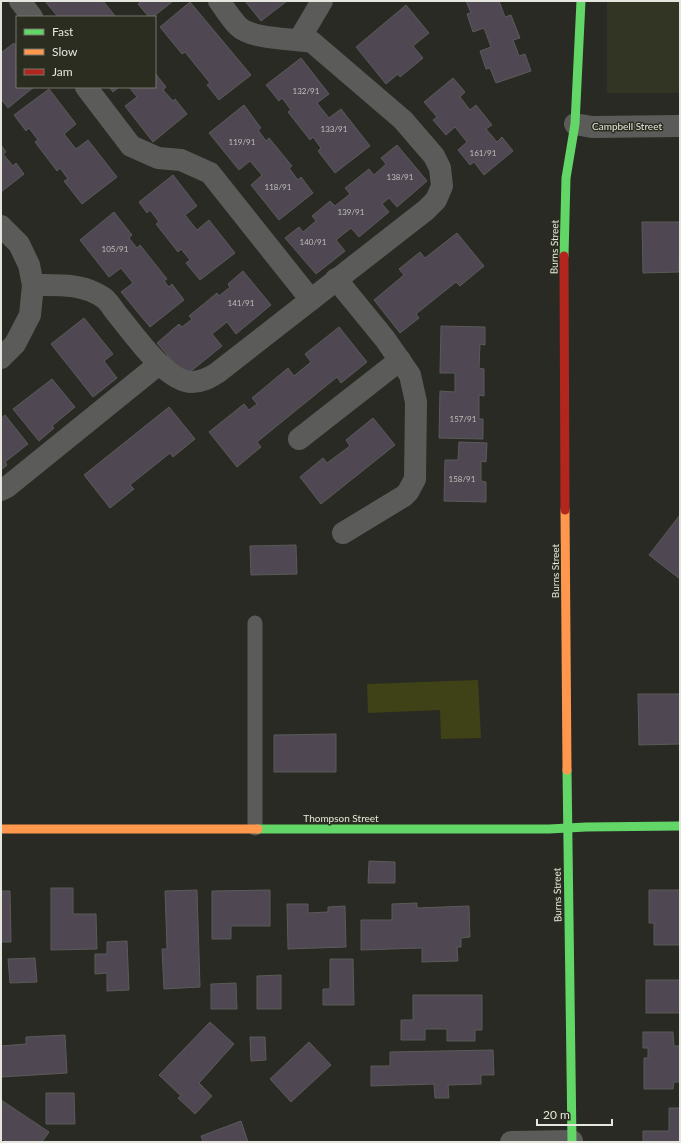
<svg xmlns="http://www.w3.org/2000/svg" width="681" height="1143" viewBox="0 0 681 1143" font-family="Lato,sans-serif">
	<rect width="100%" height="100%" fill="#292a23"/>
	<rect fill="#333524" x="607" y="1" width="73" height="92"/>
	<path fill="#3e4216" d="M478,680L481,738L441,739L440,710L368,713L367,684Z"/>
	<g fill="#4f4852" stroke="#5b5a59">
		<path d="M45,1H103L116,17H58Z"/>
		<path d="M141,1H173L153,17H149L138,4Z"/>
		<path d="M245,1H287L261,21Z"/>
		<path d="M466,1H500H499L505,17L511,15L520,38L513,40L519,56L525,54L531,71L496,83L490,68L486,69L480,51L491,47L484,28L473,32L467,14L471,13Z"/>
		<path d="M190,2L251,75L219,100L207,85L210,83L185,52L182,54L160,27Z"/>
		<path d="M406,5L429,33L413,46L423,58L400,77L398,74L386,84L356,47Z"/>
		<path d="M14,43L17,47V87H34L8,108L1,99V51L2,52Z"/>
		<path d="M301,58L329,94L317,103L329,118L341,109L370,146L335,173L318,151L321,148L313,137L310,140L288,112L291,110L282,98L279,101L266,85Z"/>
		<path d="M155,73L166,87L163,90L173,101L175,99L187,114L153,142L125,106L137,97L129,87H155Z"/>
		<path d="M453,78L465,92L460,97L470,110L476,105L492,125L486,129L497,142L502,137L513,151L484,175L474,162L470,165L458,150L467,142L455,127L446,135L433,120L437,117L424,102Z"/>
		<path d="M109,87H119L113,92Z"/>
		<path d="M49,89L76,124L64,134L76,149L88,140L117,177L82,204L64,181L68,179L60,168L57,171L35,142L38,140L29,128L26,131L14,115Z"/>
		<path d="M244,105L261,128L258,130L266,141L269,138L292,166L289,168L298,180L301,177L313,193L279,220L251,185L262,175L250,161L239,170L209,133Z"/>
		<path d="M1,145L6,152L3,154L13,166L16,163L24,174L1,192Z"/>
		<path d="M397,145L427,181L397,207L389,198L382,204L389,212L359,237L351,228L336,240L345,251L316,274L285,238L299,227L303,232L316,221L312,216L330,201L335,206L350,194L345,188L369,169L374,175L386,164L381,158Z"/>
		<path d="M173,175L197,206L185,215L197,230L209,220L235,253L200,280L186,263L190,260L181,249L178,252L156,224L159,222L150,210L147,213L139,202Z"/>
		<path d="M114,212L132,235L129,238L137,248L140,245L167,279L164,281L169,287L172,284L184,300L150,327L121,292L133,283L121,268L109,277L80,240Z"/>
		<path d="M642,222H680L679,272L643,273Z"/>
		<path d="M457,233L484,266L460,286L456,282L416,314L419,318L400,333L374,300L404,275L399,269L420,252L425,258Z"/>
		<path d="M243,271L271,305L236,334L227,322L212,334L222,346L185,376L157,343L179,324L182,327L192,319L189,316L217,293L219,296L230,287L228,284Z"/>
		<path d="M84,318L113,354L104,361L117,378L93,397L51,344Z"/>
		<path d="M441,326L485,327V345L480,344L479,368L484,369V396L479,395V419H483V439L439,438L440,391L455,392V373H440Z"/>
		<path d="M339,327L367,362L341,383L337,377L257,442L261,447L237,467L209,432L244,404L249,410L257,404L252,398L288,368L294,376L311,362L305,354Z"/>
		<path d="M52,379L75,407L52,426L54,428L39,441L13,409Z"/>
		<path d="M169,407L195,439L173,457L170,453L130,485L134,489L110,508L84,475Z"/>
		<path d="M5,415L28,444L5,462L7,465L1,470V418Z"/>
		<path d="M373,418L395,445L321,504L300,477L323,458L327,463L350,446L346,440Z"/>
		<path d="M459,442L487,443L486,462L481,461V481L486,482V502L444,501L445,460H458Z"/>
		<path d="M680,515V579L649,555Z"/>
		<path d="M296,545L297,574L251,575L250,546Z"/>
		<path d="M638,694H680V744L639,745Z"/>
		<path d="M336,734V772H274V735Z"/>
		<path d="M369,861L395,862V883H368Z"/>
		<path d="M51,888H73V914H96L97,949L51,950Z"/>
		<path d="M197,890L200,987L164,989L162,949H167L165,891Z"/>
		<path d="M270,890V926H231V939H212V891Z"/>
		<path d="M649,890H680V945H654V923H649Z"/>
		<path d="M1,891H10L11,942H1Z"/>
		<path d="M417,903V908L469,906L470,937L461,938V947H457L458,961L422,962V948L361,950V920H392V904Z"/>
		<path d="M287,904H308V913L328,912V907L345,906L346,947L288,949Z"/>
		<path d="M127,941L129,990L107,991V973L95,974V954H107V942Z"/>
		<path d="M35,958L37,982L10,983L8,959Z"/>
		<path d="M330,959H353L354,1005H323V989H330Z"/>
		<path d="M281,975V1009H257V976Z"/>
		<rect x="646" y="980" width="34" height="33"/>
		<path d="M236,983L237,1009H211V984Z"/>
		<path d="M413,995H482V1030H475V1041H447V1029H425V1040H401V1020H413Z"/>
		<path d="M210,1022L234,1044L199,1083L212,1096L195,1114L178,1098L181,1096L159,1075Z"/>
		<path d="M643,1032H673L674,1046H680V1082H674L673,1089H644V1058H648V1048H643Z"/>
		<path d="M65,1035L67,1073L1,1077V1046L26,1044V1037Z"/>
		<path d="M250,1037H265L266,1060L251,1061Z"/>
		<path d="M309,1042L331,1065L291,1102L270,1079Z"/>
		<path d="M493,1050L494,1075H481V1084L448,1085L449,1098H435L434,1084L371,1086V1066H390V1052Z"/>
		<path d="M46,1093H74L75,1124H46Z"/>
		<path d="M1,1100L49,1132L42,1142H7L1,1138Z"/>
		<path d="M669,1108H680V1142H643V1131H669Z"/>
		<path d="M241,1121L248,1142H203L201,1136Z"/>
	</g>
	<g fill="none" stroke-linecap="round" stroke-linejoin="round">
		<path stroke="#5b5b59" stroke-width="15" d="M255,623V828"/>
		<g stroke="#5b5b59" stroke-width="22">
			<path d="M20,1L32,17"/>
			<path d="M299,40L322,1"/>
			<path d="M86,87L131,146L158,158L181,160L210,173L311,300"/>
			<path d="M575,124L592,127L680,126"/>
			<path d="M1,226L19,244L29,265L33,285L30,315L15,344L1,358"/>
			<path d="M336,279L385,339L410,375L416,402L415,479L408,492L404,496L343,533"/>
			<path d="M33,285C57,285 83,283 104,298C109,302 113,309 117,314C133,333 166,382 192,382C202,382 209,378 217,373L426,210L436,200L442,186L440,168L434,156L403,120L312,42C292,38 252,40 238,26C231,19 225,9 219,1"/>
			<path d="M299,439L400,360"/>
			<path d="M1,490L7,487L159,364"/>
			<path d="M511,1142L572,1141"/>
		</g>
		<g stroke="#63d668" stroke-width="9">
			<path d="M564,256L566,178L575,124L581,1"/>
			<path d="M567,770L572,1142"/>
			<path d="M258,829H549L586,827L680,826"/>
		</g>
		<g stroke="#ff974d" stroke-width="9">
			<path d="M565,510L567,770"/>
			<path d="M1,829H258"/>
		</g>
		<path stroke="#b3261e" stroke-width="9" d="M564,256L565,510"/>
	</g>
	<g text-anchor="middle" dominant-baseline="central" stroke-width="3" stroke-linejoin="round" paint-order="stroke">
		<g font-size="8" fill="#c0bfbc">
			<text x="306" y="91">132/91</text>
			<text x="334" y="129">133/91</text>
			<text x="242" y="142">119/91</text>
			<text x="483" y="153">161/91</text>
			<text x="400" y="177">138/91</text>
			<text x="278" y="187">118/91</text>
			<text x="351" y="212">139/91</text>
			<text x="313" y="242">140/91</text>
			<text x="115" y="249">105/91</text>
			<text x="241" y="303">141/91</text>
			<text x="463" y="419">157/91</text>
			<text x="462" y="479">158/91</text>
		</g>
		<g font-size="10" fill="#e5e7df" stroke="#2b2d20">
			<text x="627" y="126">Campbell Street</text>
			<text transform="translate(554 247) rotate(-89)">Burns Street</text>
			<text transform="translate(555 571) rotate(-90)">Burns Street</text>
			<text x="341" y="818">Thompson Street</text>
			<text transform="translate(557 895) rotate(-91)">Burns Street</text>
		</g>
	</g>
	<rect width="681" height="1143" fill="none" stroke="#e5e7df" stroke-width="4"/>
	<rect x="16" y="16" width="140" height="72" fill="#2b2d20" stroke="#75776c"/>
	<rect x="24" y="29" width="20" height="6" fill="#63d668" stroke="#75776c"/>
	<text x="52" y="36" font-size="12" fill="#e5e7df">Fast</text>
	<rect x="24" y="49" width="20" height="6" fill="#ff974d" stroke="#75776c"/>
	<text x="52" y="56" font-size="12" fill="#e5e7df">Slow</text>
	<rect x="24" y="69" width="20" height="6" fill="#b3261e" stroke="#75776c"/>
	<text x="52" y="76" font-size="12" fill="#e5e7df">Jam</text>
	<path d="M537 1119v6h75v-6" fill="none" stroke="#e5e7df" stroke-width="2"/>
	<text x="543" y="1119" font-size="12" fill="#e5e7df" stroke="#2b2d20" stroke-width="3" paint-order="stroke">20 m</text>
</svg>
